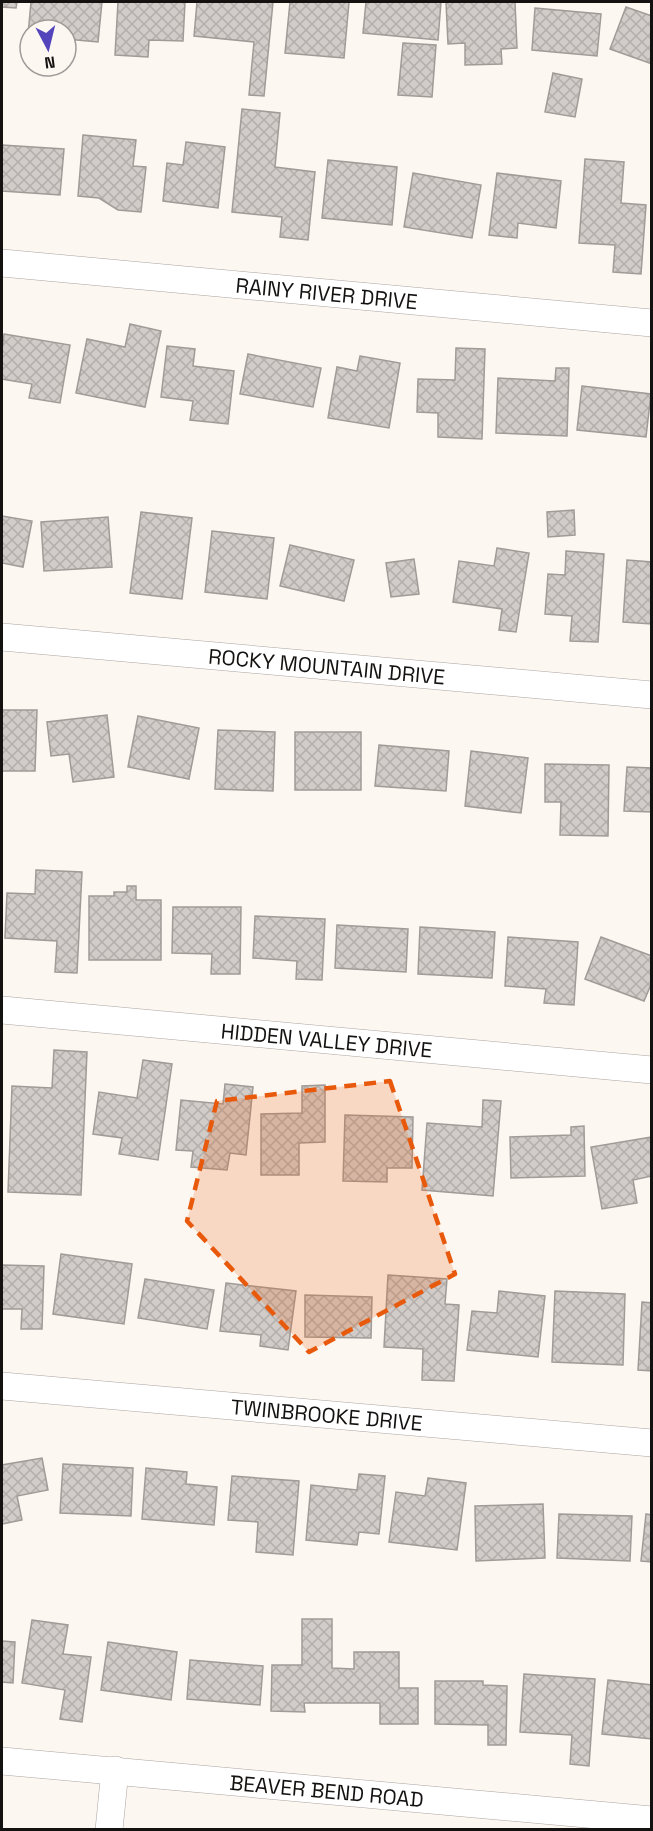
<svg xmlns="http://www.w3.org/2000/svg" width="653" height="1831" viewBox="0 0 653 1831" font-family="'Space Grotesk',sans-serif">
	<defs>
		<pattern id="building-cross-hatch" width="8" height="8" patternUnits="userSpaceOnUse" patternTransform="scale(1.5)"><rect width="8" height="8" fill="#d2ccc8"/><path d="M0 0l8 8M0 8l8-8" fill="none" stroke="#b3aeab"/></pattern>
	</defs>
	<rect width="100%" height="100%" fill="#fdf7f2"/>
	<g fill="url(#building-cross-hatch)" stroke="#a19b97" stroke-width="1.5">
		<path d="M2,2H17L16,8L2,7Z"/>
		<path d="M31,2H102L98,42L66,39V30H30V36L28,35Z"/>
		<path d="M118,2H185L183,41L149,40L148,57L115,55Z"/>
		<path d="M197,2H273L264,96L249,95L254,42L194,36Z"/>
		<path d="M290,2H349L344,58L285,53Z"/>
		<path d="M366,2H441L438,40L363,33Z"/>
		<path d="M446,2H515L517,48L501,49L502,64L465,65V43L448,44Z"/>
		<path d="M626,7L652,16V64L610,49Z"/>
		<path d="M535,8L601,14L597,56L532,50Z"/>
		<path d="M403,43L436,45L432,97L398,95Z"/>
		<path d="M553,73L582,79L575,117L545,112Z"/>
		<path d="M242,109L280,113L275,167L315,172L308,240L280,237L282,217L232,212Z"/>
		<path d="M83,135L136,140L133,166L146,167L141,212L118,210L99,198L78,196Z"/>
		<path d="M186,142L225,147L218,208L163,201L167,163L183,165Z"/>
		<path d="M2,145L64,149L60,195L2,191Z"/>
		<path d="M585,159L624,162L621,203L646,205L641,274L613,272L615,245L579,243Z"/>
		<path d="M328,160L397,167L392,225L322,218Z"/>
		<path d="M413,173L481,185L472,238L404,227Z"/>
		<path d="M497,173L561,181L556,228L518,223L517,238L489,235Z"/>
		<path d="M130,324L161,331L145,407L76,393L87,339L125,347Z"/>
		<path d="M4,334L70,345L60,403L29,398L32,384L2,379V351Z"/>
		<path d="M167,346L195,349L193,366L234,371L228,424L190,420L193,401L161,397Z"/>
		<path d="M456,348L485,349L482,439L438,437V413L417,412L418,379L455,380Z"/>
		<path d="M248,354L321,368L313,407L240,394Z"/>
		<path d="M360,356L400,363L389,428L328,418L337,367L357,371Z"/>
		<path d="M556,368H569L567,436L496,433L498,378L555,381Z"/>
		<path d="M582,386L651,394L646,437L577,430Z"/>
		<path d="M574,510L575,535L548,537L547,512Z"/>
		<path d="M141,512L192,518L182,599L130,593Z"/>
		<path d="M2,516L32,521L23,567L2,563Z"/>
		<path d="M108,517L112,567L44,571L41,522Z"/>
		<path d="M212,531L274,538L267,599L205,592Z"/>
		<path d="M290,545L354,560L344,601L280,586Z"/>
		<path d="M497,548L529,553L516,632L499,630L502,609L453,602L459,561L494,566Z"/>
		<path d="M566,551L604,554L598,642L570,641L572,616L545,614L548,574L565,575Z"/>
		<path d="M414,559L419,594L391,597L386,563Z"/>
		<path d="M627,560L652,562V624L623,622Z"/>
		<path d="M2,710H37L35,771H2Z"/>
		<path d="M107,715L114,777L73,782L69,754L51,756L47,722Z"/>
		<path d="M138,716L199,728L189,779L128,767Z"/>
		<path d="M218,730L275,732L273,791L215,789Z"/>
		<rect x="295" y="732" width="66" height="58"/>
		<path d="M379,745L449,751L446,791L375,786Z"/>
		<path d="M471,751L528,758L521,813L465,806Z"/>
		<path d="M545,764L609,765L608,836L560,835L561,802H545Z"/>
		<path d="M627,767L652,768V812L624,811Z"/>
		<path d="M36,870L82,872L77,973L55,972L57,941L5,938L7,893L35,894Z"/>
		<path d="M127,886H136V900H161V960H89V896H114V892H127Z"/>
		<path d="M173,907H241L240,974H211L212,954L172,953Z"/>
		<path d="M255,916L325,919L322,980L296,979L297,961L253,958Z"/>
		<path d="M337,925L408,929L406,972L335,968Z"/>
		<path d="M420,927L495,932L492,978L418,974Z"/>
		<path d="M508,937L578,942L574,1005L544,1003L546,989L505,986Z"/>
		<path d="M601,937L652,956V982L644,1001L585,979Z"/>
		<path d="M54,1050L87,1052L81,1195L8,1192L12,1086L52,1088Z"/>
		<path d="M143,1060L172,1064L158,1160L119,1154L122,1138L93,1134L99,1092L137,1098Z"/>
		<path d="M225,1084L253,1087L246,1155L230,1153L227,1170L191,1167L193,1151L176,1150L181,1100L223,1104Z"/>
		<path d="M325,1085V1142L299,1143V1175H261V1114L302,1113V1086Z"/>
		<path d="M483,1100L501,1101L493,1196L422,1190L427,1123L482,1127Z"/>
		<path d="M345,1115L413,1117L412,1168H387V1182L343,1181Z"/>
		<path d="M584,1126L585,1176L511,1178L510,1137L571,1135V1127Z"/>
		<path d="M652,1137V1176L633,1180L637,1203L602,1209L591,1147Z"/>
		<path d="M61,1254L132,1264L124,1324L53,1314Z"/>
		<path d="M2,1265L44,1266L42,1329H21L22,1309H2Z"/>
		<path d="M388,1275L447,1279L445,1304L459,1305L454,1381L422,1380L423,1349L384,1347Z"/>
		<path d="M145,1279L214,1290L207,1329L138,1318Z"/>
		<path d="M226,1283L296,1291L288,1350L260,1346L261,1335L220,1331Z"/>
		<path d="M499,1291L545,1296L538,1357L467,1350L472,1311L497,1313Z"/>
		<path d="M555,1291L625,1294L623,1365L552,1362Z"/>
		<path d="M305,1295L372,1297L371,1338L305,1337Z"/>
		<path d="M642,1302L652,1303V1371L638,1370Z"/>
		<path d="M42,1458L48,1490L17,1496L22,1520L2,1524V1465Z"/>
		<path d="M63,1464L133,1468L131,1516L60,1513Z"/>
		<path d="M146,1468L187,1472L186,1484L217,1487L214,1525L142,1519Z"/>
		<path d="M359,1474L385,1476L379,1534L359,1532L357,1545L306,1540L311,1485L357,1490Z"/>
		<path d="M232,1476L299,1481L293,1555L256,1552L258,1522L228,1520Z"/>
		<path d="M428,1478L466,1483L457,1550L389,1542L396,1492L425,1496Z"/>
		<path d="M543,1504L545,1558L476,1561L475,1506Z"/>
		<path d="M559,1514L632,1516L630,1561L557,1558Z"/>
		<path d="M646,1514L652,1515V1562L641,1561Z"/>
		<path d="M302,1619H332V1668L354,1669V1652H399V1688H418V1724H380V1703H304L305,1712L271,1711L272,1665H302Z"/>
		<path d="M32,1620L68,1625L63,1654L91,1657L82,1722L60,1719L65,1690L22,1683Z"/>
		<path d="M2,1641L15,1642L13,1683L2,1682Z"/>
		<path d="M108,1642L177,1652L171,1700L101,1690Z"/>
		<path d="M190,1660L263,1666L260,1705L187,1699Z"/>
		<path d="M524,1674L595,1679L589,1766L570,1764L572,1735L520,1732Z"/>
		<path d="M608,1680L652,1685V1739L602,1734Z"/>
		<path d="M435,1681H483V1685L507,1686L506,1745H488V1725L435,1724Z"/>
	</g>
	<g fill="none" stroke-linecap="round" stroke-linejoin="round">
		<g stroke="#aba5a1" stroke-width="28">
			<g id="minor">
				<path id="s1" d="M2,263L652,323"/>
				<path id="s2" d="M2,637L652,695"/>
				<path id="s3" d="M2,1010L652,1070"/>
				<path id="s4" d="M2,1386L652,1443"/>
				<path id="s5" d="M2,1761L652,1820"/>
				<path d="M109,1830L115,1770"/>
			</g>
		</g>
		<use href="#minor" stroke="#fff" stroke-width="27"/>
	</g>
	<path fill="#e8590c" fill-opacity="0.2" stroke="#e8590c" stroke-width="4.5" stroke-dasharray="12 8" stroke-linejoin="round" d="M390,1081L455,1274L309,1352L187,1221L217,1101Z"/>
	<g text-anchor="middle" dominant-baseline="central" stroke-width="4.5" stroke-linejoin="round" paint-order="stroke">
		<g font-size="21" fill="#141211" stroke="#fdf7f2">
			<text stroke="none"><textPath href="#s1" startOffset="326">RAINY RIVER DRIVE</textPath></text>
			<text stroke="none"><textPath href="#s2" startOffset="326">ROCKY MOUNTAIN DRIVE</textPath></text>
			<text stroke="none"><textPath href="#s3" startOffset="326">HIDDEN VALLEY DRIVE</textPath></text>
			<text stroke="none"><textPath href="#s4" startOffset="326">TWINBROOKE DRIVE</textPath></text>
			<text stroke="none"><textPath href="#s5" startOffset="326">BEAVER BEND ROAD</textPath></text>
		</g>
	</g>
	<rect width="653" height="1831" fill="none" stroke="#141211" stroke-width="6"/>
	<g transform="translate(48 48) rotate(173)"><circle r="28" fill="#fdf7f2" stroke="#a09b98" stroke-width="1.5"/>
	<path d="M0-4.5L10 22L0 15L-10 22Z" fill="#5444bb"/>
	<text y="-9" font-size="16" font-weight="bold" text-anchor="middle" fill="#141211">N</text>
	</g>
</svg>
